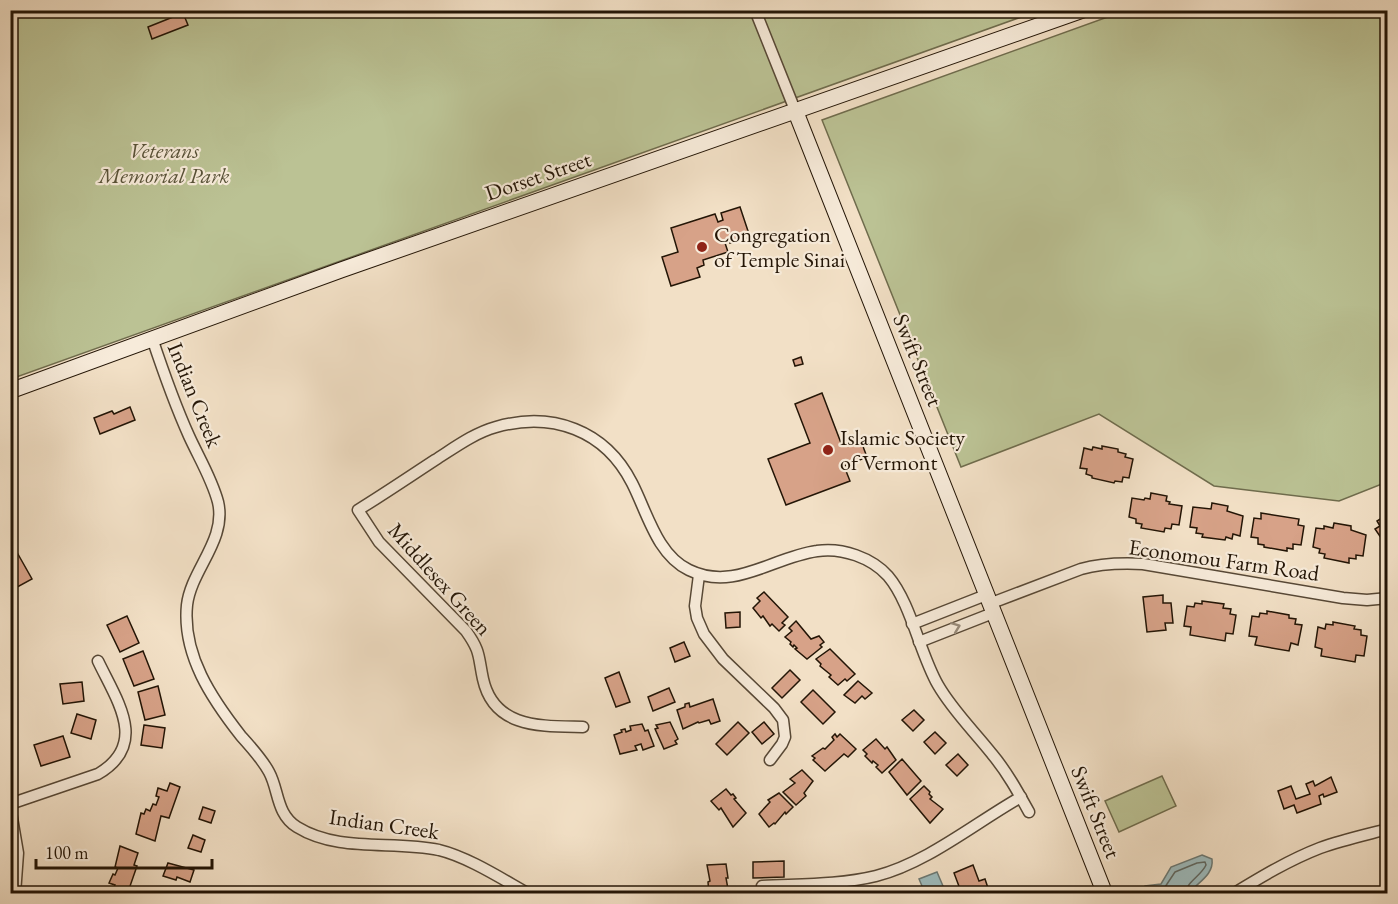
<svg xmlns="http://www.w3.org/2000/svg" width="1398" height="904" viewBox="0 0 1398 904" font-family="'EB Garamond',serif">
	<rect width="100%" height="100%" fill="#f2e0c6"/>
	<filter id="stains"><feTurbulence type="fractalNoise" baseFrequency=".00333" numOctaves="4"/><feColorMatrix values="0 0 0 0 .2 0 0 0 0 .09 0 0 0 0 .02 0 0 0 .5 -.17"/></filter>
	<radialGradient id="worn" r=".72"><stop offset=".6" stop-color="#630" stop-opacity="0"/><stop offset="1" stop-color="#630" stop-opacity=".3"/></radialGradient>
	<g fill="#bbc294" stroke="#6f6c4d" stroke-width="1.5">
		<path d="M1127,10L1387,11V482L1339,501L1214,486L1099,414L961,467L822,120Z"/>
		<path d="M11,11H1038L11,379Z"/>
		<path d="M1162,776L1176,806L1119,832L1105,801Z"/>
		<path d="M1034,887L1055,889V893H1022Z"/>
	</g>
	<g fill="#9dbbbd" stroke="#6c7974" stroke-width="1.5">
		<path d="M1202,855L1212,859C1214,875 1198,882 1189,893H1142L1145,886L1161,884L1171,867Z"/>
		<path d="M937,872L946,893H925L919,879Z"/>
	</g>
	<g fill="none" stroke-linecap="round" stroke-linejoin="round">
		<path stroke="#606862" stroke-width="1.5" d="M1148,894L1150,891L1163,890L1175,872L1197,863L1205,862L1206,865C1201,876 1187,881 1185,894"/>
	</g>
	<g fill="#d7a288" stroke="#231506" stroke-width="1.5">
		<path d="M183,13L188,25L152,39L148,27Z"/>
		<path d="M740,207L750,237L730,243L729,238L724,240L728,252L703,260L704,265L697,268L700,277L671,286L662,257L678,252L671,228L715,214L718,222L723,220L721,213Z"/>
		<path d="M801,357L803,364L795,366L793,360Z"/>
		<path d="M822,393L841,443L859,436L867,457L844,466L850,481L786,505L768,459L810,443L795,404Z"/>
		<path d="M130,407L135,420L100,434L94,418L112,411L114,414Z"/>
		<path d="M1102,446L1118,449V452L1126,454L1125,457L1133,459L1129,478L1123,477L1122,482L1115,481L1114,483L1092,478V476L1086,474L1087,469L1080,468L1084,448L1092,450L1093,447L1102,449Z"/>
		<path d="M1151,493L1167,496L1166,501L1170,502L1169,504L1182,506L1179,525L1172,524L1171,529L1165,528L1164,532L1141,528L1142,524L1136,523V519L1129,517L1132,498L1144,500L1145,498L1150,499Z"/>
		<path d="M1212,503L1228,506L1227,511L1243,516L1240,536L1233,534L1232,539L1226,537L1225,540L1202,537L1203,534L1196,533L1197,528L1190,527L1193,507L1211,509Z"/>
		<path d="M1261,513L1299,519L1298,525L1304,526L1301,545L1293,544V549L1287,548V551L1264,547V545L1258,544V538L1251,537L1254,518L1261,519Z"/>
		<path d="M1388,514V544L1386,545L1375,529L1380,526L1377,521Z"/>
		<path d="M1334,523L1351,526V530L1366,535L1363,556L1356,555V559L1349,558V563L1324,558L1325,554L1319,553L1320,549L1313,547L1316,528L1324,529V526L1333,528Z"/>
		<path d="M10,540L32,579L10,591Z"/>
		<path d="M764,592L788,617L782,623L785,625L779,631L772,624L770,626L763,616L761,618L753,608L760,601L757,598Z"/>
		<path d="M1163,595V603H1171L1173,623H1165L1166,630L1147,632L1143,597Z"/>
		<path d="M1202,601L1224,604L1223,608L1231,609L1230,614L1236,615L1233,634L1226,633L1225,641L1190,635L1191,627L1184,626L1187,606L1194,607L1195,603L1202,604Z"/>
		<path d="M1267,611L1289,615V618L1296,619L1295,624L1302,625L1298,645L1291,643L1289,651L1255,645L1257,637L1249,636L1252,616L1259,617L1260,613L1267,614Z"/>
		<path d="M740,612V627L726,628L725,613Z"/>
		<path d="M127,616L139,643L120,652L107,625Z"/>
		<path d="M796,621L811,639L819,636L824,642L820,645L822,647L807,659L795,649L797,648L794,645L793,647L790,644L791,642L785,637L792,631L789,628Z"/>
		<path d="M1333,622L1355,626L1354,629L1361,630V635L1367,636L1364,656L1356,655L1355,662L1321,656L1322,649L1315,647L1318,627L1325,629L1326,624L1333,625Z"/>
		<path d="M684,642L690,656L675,662L670,648Z"/>
		<path d="M830,649L855,674L847,681L845,679L838,685L829,677L831,675L820,666L821,664L816,659Z"/>
		<path d="M143,651L154,679L134,686L123,659Z"/>
		<path d="M790,670L800,680L782,698L772,688Z"/>
		<path d="M619,672L630,702L616,707L605,678Z"/>
		<path d="M858,681L872,693L865,699L862,696L855,703L844,695Z"/>
		<path d="M82,682L84,701L63,704L60,684Z"/>
		<path d="M158,686L165,715L145,720L138,692Z"/>
		<path d="M669,688L675,702L653,711L648,697Z"/>
		<path d="M813,690L835,712L823,724L801,702Z"/>
		<path d="M713,699L720,721L711,724L709,720L699,723L698,722L683,729L677,710L685,707V704L689,703L690,707Z"/>
		<path d="M914,710L924,720L913,731L902,720Z"/>
		<path d="M77,714L96,720L91,739L71,733Z"/>
		<path d="M670,722L678,739L675,741L677,744L664,749L655,729L658,728L656,725Z"/>
		<path d="M738,722L749,733L727,755L716,744Z"/>
		<path d="M764,722L774,734L762,744L752,732Z"/>
		<path d="M642,724L645,731L648,730L654,746L643,750L641,744L635,746L637,750L620,754L614,735L622,732L621,730L625,729L626,732L631,730L630,726Z"/>
		<path d="M144,725L165,728L162,748L141,745Z"/>
		<path d="M935,732L946,743L935,754L924,742Z"/>
		<path d="M835,734L837,737L840,734L856,749L848,757L844,754L825,771L813,760L815,758L812,756L823,748L825,749L834,740L832,737Z"/>
		<path d="M63,736L70,757L41,766L34,745Z"/>
		<path d="M876,739L885,749L887,747L896,760L882,773L876,767L878,765L873,761L872,763L865,756L867,754L863,750Z"/>
		<path d="M958,754L968,765L957,776L946,765Z"/>
		<path d="M902,759L921,781L907,795L889,772Z"/>
		<path d="M802,770L813,781L804,793L806,796L796,805L783,792L795,783L790,779Z"/>
		<path d="M1331,777L1337,792L1324,797L1323,794L1319,796L1321,804L1297,813L1294,805L1284,809L1278,791L1291,786L1296,799L1310,794L1306,784L1313,781L1315,786Z"/>
		<path d="M170,783L180,787L169,818L161,816L155,841L136,834L141,813L144,814L146,809L150,811L153,804L156,805L159,797L156,796L158,788L167,791Z"/>
		<path d="M924,786L930,792L929,794L932,797L930,799L943,809L930,823L910,799Z"/>
		<path d="M726,789L731,795L733,794L736,798L734,799L746,813L733,827L721,808L719,810L711,801Z"/>
		<path d="M779,793L793,807L786,814L785,812L775,824L774,823L769,827L759,814L770,802L768,800Z"/>
		<path d="M203,807L215,811L211,823L199,819Z"/>
		<path d="M193,835L205,840L201,852L188,848Z"/>
		<path d="M120,846L138,853L134,865L137,866L129,889L134,891L133,894H111L115,885L109,883L113,874L115,875L118,868L115,867Z"/>
		<path d="M784,861V877L753,878V862Z"/>
		<path d="M168,863L194,870L190,882L177,877L176,880L163,876Z"/>
		<path d="M726,864L728,878H726L728,889H725V894H709L708,882L710,881L707,865Z"/>
		<path d="M973,865L979,881L985,879L990,894H956L955,890L960,889L954,873Z"/>
		<path d="M846,890V894H830V891Z"/>
		<rect x="788" y="891" width="16" height="3"/>
	</g>
	<g fill="none" stroke-linecap="round" stroke-linejoin="round">
		<g stroke="#574836" stroke-width="13">
			<g id="street">
				<path d="M755,10L795,110"/>
				<path d="M152,338C163,371 175,405 189,436C199,458 212,479 218,502C227,540 191,570 187,605C182,655 212,699 241,736C251,747 262,759 269,772C279,790 276,814 297,827C339,853 393,840 439,850C468,857 502,879 529,894"/>
				<path d="M699,575L695,606L697,618L704,634L723,659L774,708L783,720L785,737L782,744L770,760"/>
				<path d="M989,604L1081,569C1102,563 1122,563 1143,564L1343,598L1367,600L1388,598"/>
				<path d="M912,624L986,595"/>
				<path d="M919,642L993,613"/>
				<path d="M583,727C542,726 494,729 483,679C478,656 481,652 466,631L379,542L358,510C384,494 409,477 435,460C454,448 474,433 496,427C552,411 605,430 632,483C647,512 657,555 689,570C734,592 773,557 817,551C842,547 872,558 888,576C911,603 920,654 938,685C953,711 974,731 992,754C1007,772 1018,792 1029,812"/>
				<path d="M10,804L98,774C149,744 117,701 98,661"/>
				<path d="M10,806L18,853L15,894"/>
				<path d="M762,886C800,884 839,885 876,876C927,863 975,823 1021,797"/>
				<path d="M1233,894C1261,877 1289,860 1320,848C1342,840 1365,835 1388,829"/>
			</g>
		</g>
		<g stroke="#231506" stroke-width="17">
			<g id="secondary">
				<path d="M795,110L1105,894"/>
				<path d="M10,391L341,270L1083,10"/>
			</g>
		</g>
		<use href="#street" stroke="#f7ebda" stroke-width="10"/>
		<use href="#secondary" stroke="#f7ebda" stroke-width="15"/>
	</g>
	<defs><path id="oneway-chevron" d="M-2-3.5L2.5 0L-2 3.5" fill="none" stroke-width="1.6" stroke-linecap="round" stroke-linejoin="round" transform="scale(1.5)"/></defs>
	<use stroke="#988b7b" href="#oneway-chevron" transform="translate(956 627) rotate(-21)"/>
	<g fill="#8f2418" stroke="#f7ebda" stroke-width="2">
		<circle cx="702" cy="247" r="6"/>
		<circle cx="828" cy="450" r="6"/>
	</g>
	<g text-anchor="middle" dominant-baseline="central" stroke-width="4.5" stroke-linejoin="round" paint-order="stroke">
		<g font-size="22" font-style="italic" fill="#585238" stroke="#f7ebda">
			<text x="164" y="150">Veterans<tspan x="164" dy="25">Memorial Park</tspan></text>
		</g>
		<g font-size="22" fill="#231506" stroke="#f7ebda">
			<text transform="translate(538 176) rotate(-19)">Dorset Street</text>
			<text transform="translate(918 360) rotate(68)">Swift Street</text>
			<text transform="translate(195 395) rotate(68)">Indian Creek</text>
			<text transform="translate(1224 560) rotate(8)">Economou Farm Road</text>
			<text transform="translate(440 579) rotate(48)">Middlesex Green</text>
			<text transform="translate(1096 812) rotate(68)">Swift Street</text>
			<text transform="translate(384 824) rotate(8)">Indian Creek</text>
		</g>
		<g font-size="22" fill="#231506" stroke="#f7ebda" text-anchor="start">
			<text x="714" y="234">Congregation<tspan x="714" dy="25">of Temple Sinai</tspan></text>
			<text x="840" y="437">Islamic Society<tspan x="840" dy="25">of Vermont</tspan></text>
		</g>
	</g>
	<rect width="1398" height="904" fill="none" stroke="#f2e0c6" stroke-width="36"/>
	<rect x="12" y="12" width="1374" height="880" fill="none" stroke="#231506" stroke-width="3"/>
	<rect x="18" y="18" width="1362" height="868" fill="none" stroke="#231506" stroke-width="1.5"/>
	<path d="M36 859v9h176v-9" fill="none" stroke="#231506" stroke-width="3"/>
	<text x="45" y="859" font-size="18" fill="#231506" stroke="#f7ebda" stroke-width="4.5" paint-order="stroke">100 m</text>
	<rect width="100%" height="100%" filter="url(#stains)"/>
	<rect width="100%" height="100%" fill="url(#worn)"/>
</svg>
